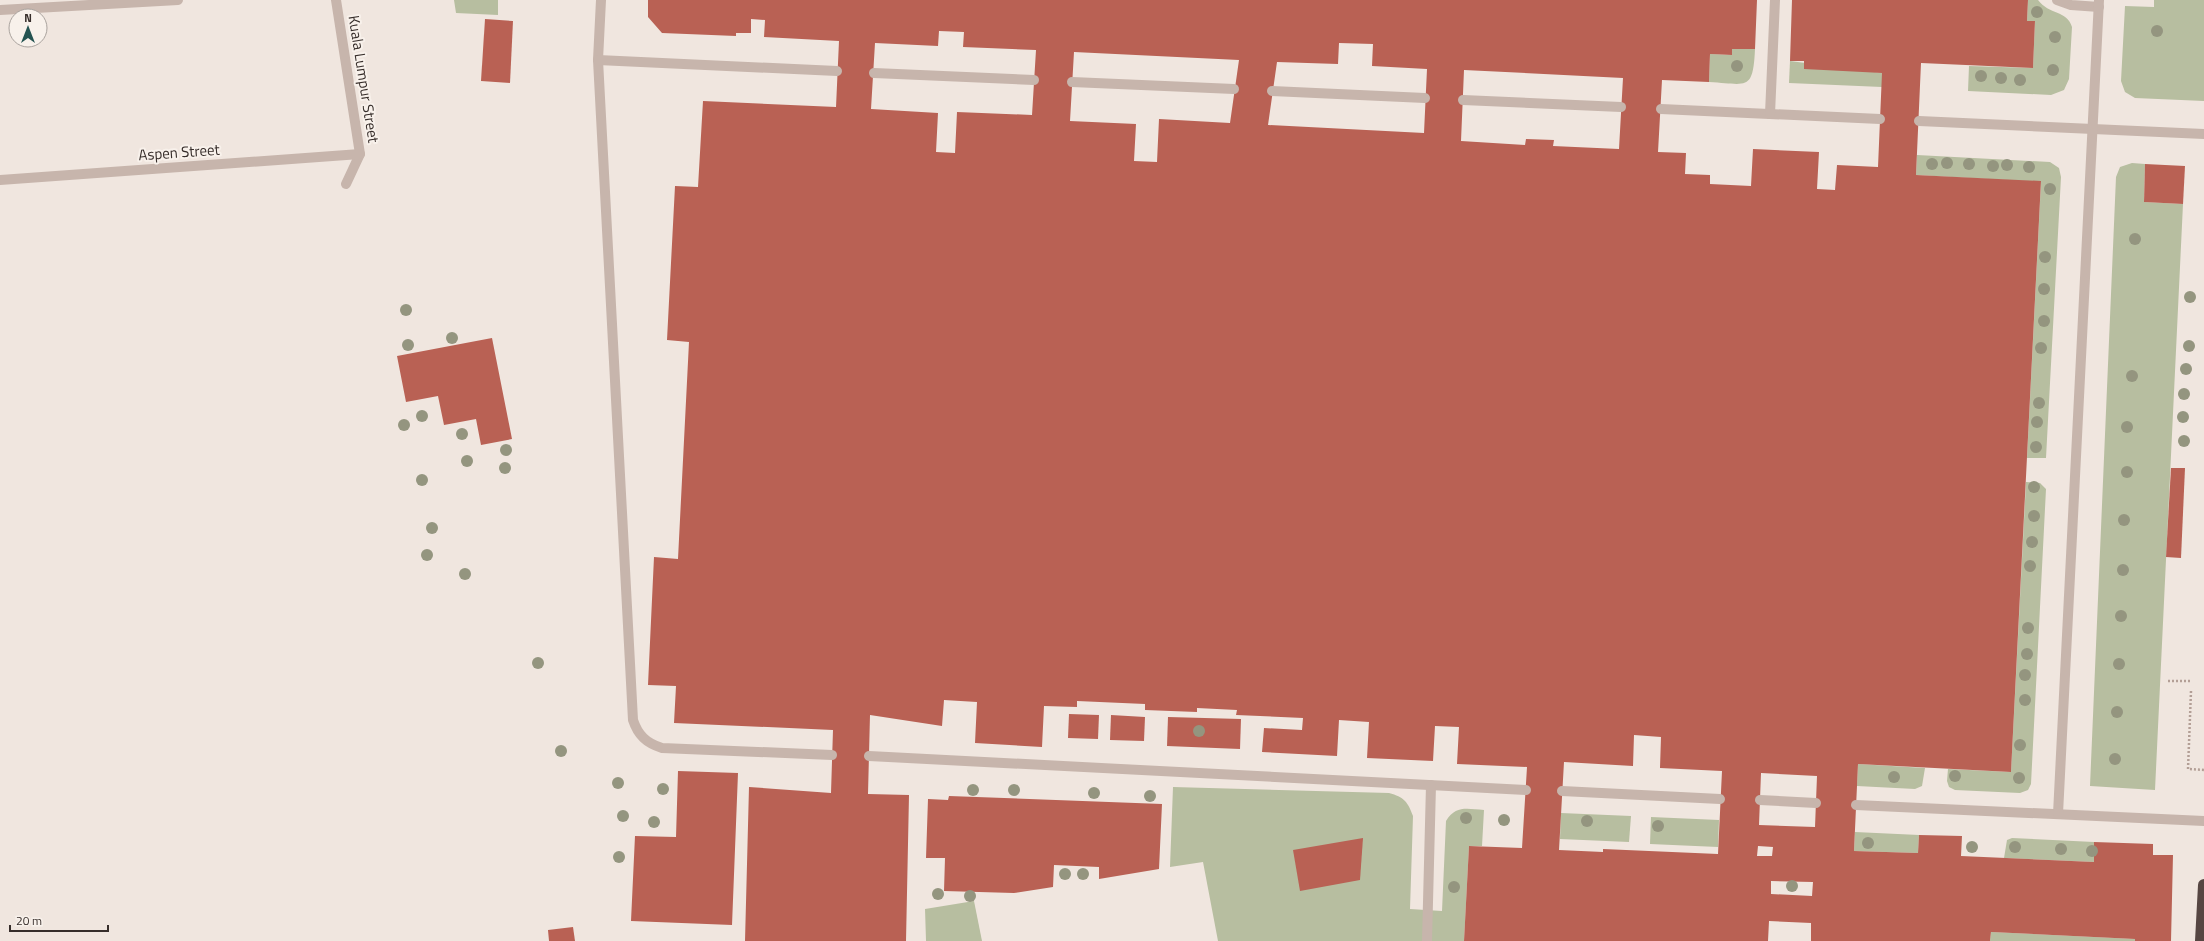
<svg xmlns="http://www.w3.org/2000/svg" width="2204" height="941" viewBox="0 0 2204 941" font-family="'Titillium Web',sans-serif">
	<rect width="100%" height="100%" fill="#f0e6df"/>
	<g fill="#b7bea0">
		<path d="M454,0H498V15L456,13Z"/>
		<path d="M2028,0H2038C2049,15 2067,10 2072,27L2069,79L2064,90L2051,95L1968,91L1969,66L2033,68L2035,21H2027Z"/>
		<path d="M2154,0H2204V101L2135,98L2125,92L2121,81L2125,6L2154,7Z"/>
		<path d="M1732,49H1755C1753,92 1747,84 1709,82L1710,54L1732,55Z"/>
		<path d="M1790,61L1882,73V87L1789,83Z"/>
		<path d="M1917,155L2050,162L2059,168L2061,177L2046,458H2027L2041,182L1916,175Z"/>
		<path d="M2132,163L2145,164L2144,202L2183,204L2155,790L2090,786L2116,177L2120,167Z"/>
		<path d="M2026,482L2040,483L2046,489L2031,784L2028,790L2020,793L1955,790L1949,787L1947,781L1948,769L2011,772Z"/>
		<path d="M1858,764L1925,768L1922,786L1915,789L1857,786Z"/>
		<path d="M1173,787L1389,793C1404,797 1408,802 1413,816L1410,909L1442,911L1446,821C1456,805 1467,809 1484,810L1482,846H1469L1464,941H1218L1203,862L1170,867Z"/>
		<path d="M1561,813L1631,816L1629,842L1560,839Z"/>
		<path d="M1651,817L1719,820L1718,847L1650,844Z"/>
		<path d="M1855,832L1919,835L1918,853L1854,851Z"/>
		<path d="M2012,838L2094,842V862L2004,858L2007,840Z"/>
		<path d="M974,901L982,941H926L925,909Z"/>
		<path d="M1991,932L2135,939V941H1990Z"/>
	</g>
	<g fill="#b96154" fill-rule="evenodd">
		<path d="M648,0H1757L1755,49H1732V55L1710,54L1709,82L1662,80L1658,152L1686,153L1685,174L1710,175V184L1751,186L1753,149L1819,152L1817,189L1835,190L1837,165L1878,167L1882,73L1804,69V61H1790L1792,0H2028L2027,21H2035L2033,68L1921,63L1916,175L2041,181L2011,772L1858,764L1854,851L1918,853L1919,835L1962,836L1961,856L2094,862V842L2153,844V855H2173L2171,941H2135V939L1991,932L1990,941H1811V923L1769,921L1768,941H1464L1469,846L1522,848L1527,767L1457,764L1459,727L1435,726L1433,761L1367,758L1369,722L1339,720L1337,756L1262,752L1264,728L1302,730L1303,718L1236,715L1237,710L1197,708V712L1145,710V704L1077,701V707L1044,706L1042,747L975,743L977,702L944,700L942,726L870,715L868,794L909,795L906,941H745L749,787L831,793L833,730L674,723L676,686L648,685L654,557L678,559L689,342L667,340L675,186L698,187L703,101L836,107L839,41L764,37L765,20L751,19V33H736V36L662,33L648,17ZM939,31L964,32L963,47L1036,50L1032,115L957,112L955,153L936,152L938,113L871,109L875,43L938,46ZM1339,43L1373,44L1372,66L1427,69L1424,133L1268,125L1277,62L1338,64ZM1074,52L1239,60L1230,123L1159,119L1157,162L1134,161L1136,124L1070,121ZM1464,70L1623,78L1619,149L1553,146L1554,140L1526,139L1525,145L1461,141ZM1634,735L1661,737L1660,768L1722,771L1718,854L1603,849V852L1559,850L1564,762L1633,766ZM1761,773L1817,776L1815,827L1759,825ZM1758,846L1773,847L1772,856H1757ZM1771,881L1813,882L1812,896L1771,894Z"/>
		<path d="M485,19L513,21L510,83L481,81Z"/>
		<path d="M2145,164L2185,166L2183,204L2144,202Z"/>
		<path d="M492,338L512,439L481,445L476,419L444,425L438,396L406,402L397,356Z"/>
		<path d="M2171,468H2185L2181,558L2166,557Z"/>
		<path d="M1069,714L1099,715L1098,739L1068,738Z"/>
		<path d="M1111,715L1145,717L1144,741L1110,740Z"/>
		<path d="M1168,717L1241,719L1240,749L1167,746Z"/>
		<path d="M678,771L738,773L732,925L631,921L635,836L676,837Z"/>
		<path d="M949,796L1162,804L1159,869L1099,879V867L1054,865L1053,887L1014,893L944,891L945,858H926L928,799L948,800Z"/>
		<path d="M1363,838L1360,880L1300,891L1293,850Z"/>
		<path d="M573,927L575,941H549L548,930Z"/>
	</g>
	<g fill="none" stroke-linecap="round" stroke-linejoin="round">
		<g stroke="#b39f96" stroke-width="2.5" stroke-dasharray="2 2" stroke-linecap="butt">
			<path d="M2168,681H2192"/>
			<path d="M2191,691L2188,769L2204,770"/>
		</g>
		<g stroke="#c7b5ac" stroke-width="10">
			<path d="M601,0L598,60L633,720C638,735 646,743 662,748L832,755"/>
			<path d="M2057,0L2071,5L2099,7"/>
			<path d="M598,60L837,71"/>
			<path d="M874,73L1034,80"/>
			<path d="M1072,82L1234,89"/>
			<path d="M1272,91L1425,98"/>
			<path d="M1463,100L1621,107"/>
			<path d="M1661,109L1880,119"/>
			<path d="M1770,114L1775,0"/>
			<path d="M1919,121L2204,134"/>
			<path d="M869,756L1526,790"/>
			<path d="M1562,791L1720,799"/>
			<path d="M1760,800L1816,803"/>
			<path d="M1856,805L2204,821"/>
			<path d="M2058,814L2099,0"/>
			<path d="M1427,941L1431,785"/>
		</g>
		<g stroke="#c7b5ac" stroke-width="10">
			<path d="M336,0L360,154L346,184"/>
			<path d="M0,10L178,0"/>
			<path d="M0,180L360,154"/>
		</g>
		<path stroke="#564642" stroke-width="12" d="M2201,941L2204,885"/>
	</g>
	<g fill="#94957f">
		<circle cx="2037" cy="12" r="6"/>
		<circle cx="2157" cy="31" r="6"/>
		<circle cx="2055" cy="37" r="6"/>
		<circle cx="1737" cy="66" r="6"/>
		<circle cx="2053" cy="70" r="6"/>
		<circle cx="1981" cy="76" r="6"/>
		<circle cx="2001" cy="78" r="6"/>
		<circle cx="2020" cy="80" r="6"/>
		<circle cx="1947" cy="163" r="6"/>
		<circle cx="1932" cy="164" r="6"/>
		<circle cx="1969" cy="164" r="6"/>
		<circle cx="2007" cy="165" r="6"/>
		<circle cx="1993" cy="166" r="6"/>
		<circle cx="2029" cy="167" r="6"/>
		<circle cx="2050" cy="189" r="6"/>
		<circle cx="2135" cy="239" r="6"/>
		<circle cx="2045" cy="257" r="6"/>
		<circle cx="2044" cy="289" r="6"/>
		<circle cx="2190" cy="297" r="6"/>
		<circle cx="406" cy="310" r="6"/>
		<circle cx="2044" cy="321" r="6"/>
		<circle cx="452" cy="338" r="6"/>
		<circle cx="408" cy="345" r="6"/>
		<circle cx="2189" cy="346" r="6"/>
		<circle cx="2041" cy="348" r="6"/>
		<circle cx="2186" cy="369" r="6"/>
		<circle cx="2132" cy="376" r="6"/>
		<circle cx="2184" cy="394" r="6"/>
		<circle cx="2039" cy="403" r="6"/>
		<circle cx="422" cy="416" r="6"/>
		<circle cx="2183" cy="417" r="6"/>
		<circle cx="2037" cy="422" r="6"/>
		<circle cx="404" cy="425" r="6"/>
		<circle cx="2127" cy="427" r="6"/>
		<circle cx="462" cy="434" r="6"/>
		<circle cx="2184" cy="441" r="6"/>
		<circle cx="2036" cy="447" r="6"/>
		<circle cx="506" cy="450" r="6"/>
		<circle cx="467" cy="461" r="6"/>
		<circle cx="505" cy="468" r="6"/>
		<circle cx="2127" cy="472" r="6"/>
		<circle cx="422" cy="480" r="6"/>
		<circle cx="2034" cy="487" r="6"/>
		<circle cx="2034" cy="516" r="6"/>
		<circle cx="2124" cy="520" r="6"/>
		<circle cx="432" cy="528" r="6"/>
		<circle cx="2032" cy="542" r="6"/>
		<circle cx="427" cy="555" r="6"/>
		<circle cx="2030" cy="566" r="6"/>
		<circle cx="2123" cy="570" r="6"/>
		<circle cx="465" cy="574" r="6"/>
		<circle cx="2121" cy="616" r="6"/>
		<circle cx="2028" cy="628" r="6"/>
		<circle cx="2027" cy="654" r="6"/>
		<circle cx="538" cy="663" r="6"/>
		<circle cx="2119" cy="664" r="6"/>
		<circle cx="2025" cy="675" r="6"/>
		<circle cx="2025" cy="700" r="6"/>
		<circle cx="2117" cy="712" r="6"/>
		<circle cx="1199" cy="731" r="6"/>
		<circle cx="2020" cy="745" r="6"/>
		<circle cx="561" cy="751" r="6"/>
		<circle cx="2115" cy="759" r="6"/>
		<circle cx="1955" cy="776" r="6"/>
		<circle cx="1894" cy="777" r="6"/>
		<circle cx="2019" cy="778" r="6"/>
		<circle cx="618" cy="783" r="6"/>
		<circle cx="663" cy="789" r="6"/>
		<circle cx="973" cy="790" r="6"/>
		<circle cx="1014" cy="790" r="6"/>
		<circle cx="1094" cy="793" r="6"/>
		<circle cx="1150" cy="796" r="6"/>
		<circle cx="623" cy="816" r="6"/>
		<circle cx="1466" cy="818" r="6"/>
		<circle cx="1504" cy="820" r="6"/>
		<circle cx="1587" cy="821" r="6"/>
		<circle cx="654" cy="822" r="6"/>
		<circle cx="1658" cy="826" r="6"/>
		<circle cx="1868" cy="843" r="6"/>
		<circle cx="1972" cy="847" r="6"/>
		<circle cx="2015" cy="847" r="6"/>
		<circle cx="2061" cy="849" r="6"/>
		<circle cx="2092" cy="851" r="6"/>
		<circle cx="619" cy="857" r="6"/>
		<circle cx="1065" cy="874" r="6"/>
		<circle cx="1083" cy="874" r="6"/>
		<circle cx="1792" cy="886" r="6"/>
		<circle cx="1454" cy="887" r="6"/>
		<circle cx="938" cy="894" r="6"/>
		<circle cx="970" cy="896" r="6"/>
	</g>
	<g text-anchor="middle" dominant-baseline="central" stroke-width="4" stroke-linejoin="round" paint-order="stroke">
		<g font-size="15" fill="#362d2a" stroke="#f8f1eb">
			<text transform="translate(364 79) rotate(81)">Kuala Lumpur Street</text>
			<text transform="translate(179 152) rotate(-4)">Aspen Street</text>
		</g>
	</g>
	<g transform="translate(28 28)"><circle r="19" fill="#f8f1eb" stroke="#aaa39e"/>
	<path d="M0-3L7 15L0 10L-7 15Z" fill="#245351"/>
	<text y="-6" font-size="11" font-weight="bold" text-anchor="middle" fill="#362d2a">N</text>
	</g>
	<path d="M10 925v6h98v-6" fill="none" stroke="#362d2a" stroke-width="2"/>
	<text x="16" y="925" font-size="12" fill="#362d2a" stroke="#f8f1eb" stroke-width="3" paint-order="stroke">20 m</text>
</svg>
